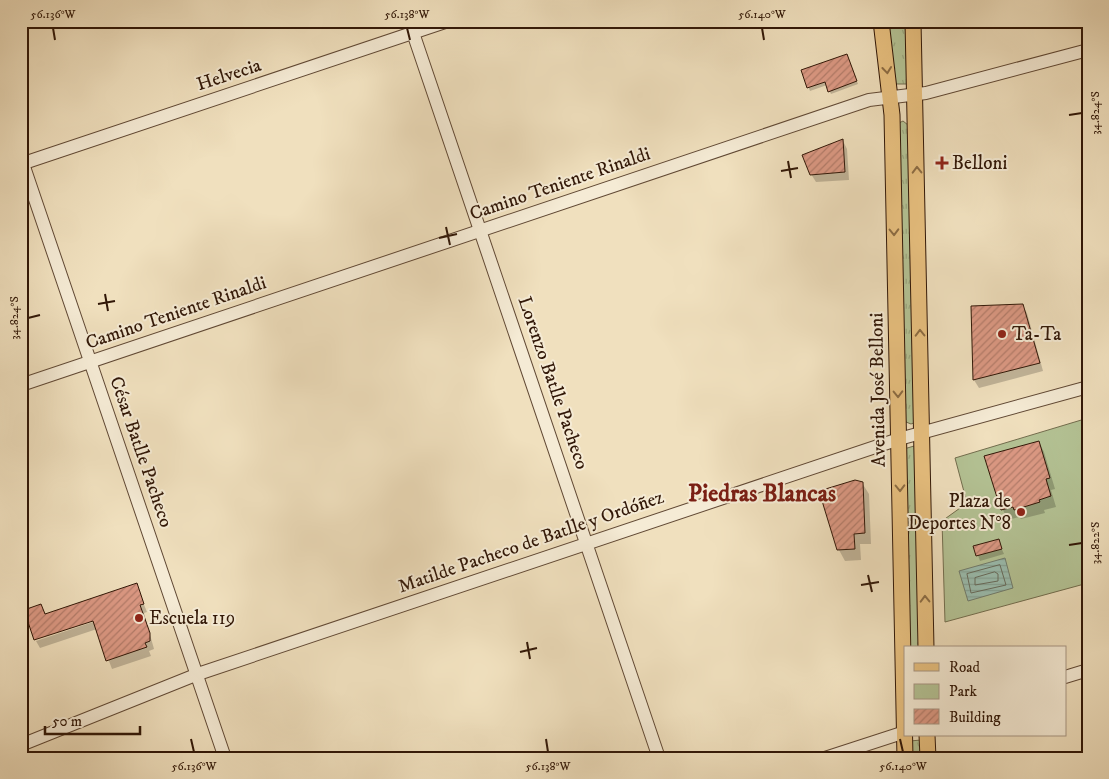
<svg xmlns="http://www.w3.org/2000/svg" width="1109" height="779" viewBox="0 0 1109 779" font-family="'IM FELL DW Pica',serif">
	<defs>
		<pattern id="grass-tufts" width="24" height="20" patternUnits="userSpaceOnUse" patternTransform="scale(1.25)"><rect width="24" height="20" fill="#b4c395"/><path d="M3 7l-1-3M5 7V3M7 7l1-3M15 17l-1-3M17 17v-4M19 17l1-3" fill="none" stroke="#9ba77f"/></pattern>
		<pattern id="water-rules" width="6" height="5" patternUnits="userSpaceOnUse" patternTransform="scale(1.25)"><rect width="6" height="5" fill="#9abdaf"/><path d="M0 2.5h6" fill="none" stroke="#85a295"/></pattern>
		<pattern id="building-hatch" width="6" height="6" patternUnits="userSpaceOnUse" patternTransform="scale(1.25)"><rect width="6" height="6" fill="#dc9984"/><path d="M-1 1l2-2M0 6l6-6M5 7l2-2" fill="none" stroke="#b37c6a"/></pattern>
	</defs>
	<rect width="100%" height="100%" fill="#f0e0be"/>
	<filter id="stains"><feTurbulence type="fractalNoise" baseFrequency=".004" numOctaves="4"/><feColorMatrix values="0 0 0 0 .2 0 0 0 0 .09 0 0 0 0 .02 0 0 0 .5 -.17"/></filter>
	<radialGradient id="worn" r=".72"><stop offset=".6" stop-color="#630" stop-opacity="0"/><stop offset="1" stop-color="#630" stop-opacity=".3"/></radialGradient>
	<g fill="url(#grass-tufts)" stroke="#726d4e">
		<path d="M885,21H905L908,84H892Z"/>
		<path d="M903,121L908,125L916,422L911,424L906,422L905,418L899,123Z"/>
		<path d="M914,446L918,448L922,648H907L904,449Z"/>
		<path d="M921,740L924,758H909L910,741Z"/>
	</g>
	<path fill="#b4c395" stroke="#726d4e" d="M1088,418V583L945,622L942,521L967,503L955,458Z"/>
	<path fill="url(#water-rules)" stroke="#707b6c" d="M1005,558L1013,588L968,601L959,571Z"/>
	<g fill="#0003">
		<path d="M848,58L858,84L831,94L827,85L810,91L802,71Z"/>
		<path d="M843,141L847,149L849,180L816,182L811,174Z"/>
		<path d="M1022,305L1027,313L1043,371L979,388L974,380L972,307Z"/>
		<path d="M1039,442L1044,452L1055,489L1051,490L1056,507L1044,510L1045,513L1021,519L1019,517L1008,520L1003,510L985,457Z"/>
		<path d="M862,483L869,494L871,544H860L861,560L845,561L839,550Z"/>
		<path d="M998,541L1004,554L980,561L975,547Z"/>
		<path d="M136,585L147,612L144,613L154,649L149,651L151,656L112,669L97,629L40,648L36,641L99,620L98,618L35,639L41,605L46,615Z"/>
	</g>
	<g fill="none" stroke-linecap="round" stroke-linejoin="round">
		<g stroke="#666a5b" stroke-width="1">
			<path d="M1000,565L1006,585L971,593L967,574Z"/>
			<path d="M995,572L998,574V581L975,585V578Z"/>
		</g>
	</g>
	<g fill="url(#building-hatch)" stroke="#311707">
		<path d="M847,54L857,81L828,92L825,82L807,88L801,70Z"/>
		<path d="M843,139L845,172L810,175L802,155Z"/>
		<path d="M1023,304L1040,363L973,380L971,306Z"/>
		<path d="M1039,441L1050,478L1046,479L1051,496L1039,500L1040,502L1014,510L1013,507L1001,510L984,456Z"/>
		<path d="M855,480L863,482L865,533L854,534L855,549L837,550L819,491Z"/>
		<path d="M999,539L1002,549L976,556L973,546Z"/>
		<path d="M137,583L144,604L140,605L150,633V641L145,643L147,647L106,661L93,621L34,640L24,610L41,604L45,614Z"/>
	</g>
	<g fill="none" stroke-linecap="round" stroke-linejoin="round">
		<g stroke="#614935" stroke-width="14">
			<g id="minor">
				<path d="M409,21L659,758"/>
				<path d="M21,158L225,758"/>
				<path d="M21,164L448,21"/>
				<path d="M21,385L869,100L926,93L1088,50"/>
				<path d="M1065,677L1088,670"/>
				<path d="M21,745L198,674L899,439L1088,387"/>
				<path d="M825,758L905,732"/>
			</g>
		</g>
		<g stroke="#311707" stroke-width="17">
			<g id="major">
				<path d="M881,21L892,115L905,758"/>
				<path d="M913,21L926,648"/>
				<path d="M927,735L928,758"/>
			</g>
		</g>
		<use href="#minor" stroke="#f5ebd5" stroke-width="12"/>
		<use href="#major" stroke="#e8c07f" stroke-width="15"/>
	</g>
	<defs><path id="oneway-chevron" d="M-2-3.5L2.5 0L-2 3.5" fill="none" stroke-width="1.6" stroke-linecap="round" stroke-linejoin="round" transform="scale(1.25)"/></defs>
	<g stroke="#8c6c43">
		<use href="#oneway-chevron" transform="translate(887 70) rotate(84)"/>
		<use href="#oneway-chevron" transform="translate(917 170) rotate(-91)"/>
		<use href="#oneway-chevron" transform="translate(894 232) rotate(89)"/>
		<use href="#oneway-chevron" transform="translate(920 333) rotate(-91)"/>
		<use href="#oneway-chevron" transform="translate(898 394) rotate(89)"/>
		<use href="#oneway-chevron" transform="translate(900 488) rotate(89)"/>
		<use href="#oneway-chevron" transform="translate(925 599) rotate(-91)"/>
	</g>
	<path fill="none" stroke="#311707" stroke-width="2" d="M53,28L55,40M407,28L410,40M762,28L764,40M1069,115L1082,113M788,161L791,178M781,171L798,168M446,227L450,245M439,238L457,234M105,294L108,311M98,304L115,301M28,318L40,315M1069,545L1082,543M868,575L872,592M861,585L879,582M527,642L530,659M520,652L537,648M191,739L194,752M546,739L548,752M900,739L903,752"/>
	<g fill="#8f2418" stroke="#f5ebd5" stroke-width="2">
		<path d="M939.5 155.5h5v5h5v5h-5v5h-5v-5h-5v-5h5z"/>
		<circle cx="1002" cy="334" r="5"/>
		<circle cx="1021" cy="512" r="5"/>
		<circle cx="139" cy="618" r="5"/>
	</g>
	<g text-anchor="middle" dominant-baseline="central" stroke-width="4" stroke-linejoin="round" paint-order="stroke">
		<g font-size="19" fill="#311707" stroke="#f5ebd5">
			<text transform="translate(229 75) rotate(-18)">Helvecia</text>
			<text transform="translate(560 184) rotate(-19)">Camino Teniente Rinaldi</text>
			<text transform="translate(176 313) rotate(-19)">Camino Teniente Rinaldi</text>
			<text transform="translate(553 383) rotate(71)">Lorenzo Batlle Pacheco</text>
			<text transform="translate(878 390) rotate(-91)">Avenida José Belloni</text>
			<text transform="translate(141 452) rotate(71)">César Batlle Pacheco</text>
			<text transform="translate(531 542) rotate(-19)">Matilde Pacheco de Batlle y Ordóñez</text>
		</g>
		<g font-size="19" fill="#311707" stroke="#f5ebd5" text-anchor="start">
			<text x="952" y="163">Belloni</text>
			<text x="1012" y="334">Ta-Ta</text>
			<text x="1011" y="501" text-anchor="end">Plaza de<tspan x="1011" dy="22">Deportes N°8</tspan></text>
			<text x="149" y="618">Escuela 119</text>
		</g>
		<g font-size="24" font-weight="bold" fill="#7a1f14" stroke="#f5ebd5">
			<text x="762" y="494">Piedras Blancas</text>
		</g>
	</g>
	<rect width="1109" height="779" fill="none" stroke="#f0e0be" stroke-width="55"/>
	<rect x="904" y="646" width="162" height="90" fill="#f5ebd5" stroke="#a79683"/>
	<rect x="914" y="663" width="25" height="8" fill="#e8c07f" stroke="#a79683"/>
	<text x="949" y="672" font-size="15" fill="#311707">Road</text>
	<rect x="914" y="684" width="25" height="15" fill="#b4c395" stroke="#a79683"/>
	<text x="949" y="696" font-size="15" fill="#311707">Park</text>
	<rect x="914" y="709" width="25" height="15" fill="url(#building-hatch)" stroke="#a79683"/>
	<text x="949" y="722" font-size="15" fill="#311707">Building</text>
	<path d="M45 726v8h95v-8" fill="none" stroke="#311707" stroke-width="2.5"/>
	<text x="52" y="726" font-size="15" fill="#311707" stroke="#f5ebd5" stroke-width="4" paint-order="stroke">50 m</text>
	<rect x="28" y="28" width="1054" height="724" fill="none" stroke="#311707" stroke-width="2"/>
	<g font-size="12" text-anchor="middle" fill="#311707">
		<text x="53" y="18">56.136°W</text>
		<text x="407" y="18">56.138°W</text>
		<text x="762" y="18">56.140°W</text>
		<text transform="translate(1095 113) rotate(-90)" y="4">34.824°S</text>
		<text transform="translate(14 318) rotate(-90)" y="4">34.824°S</text>
		<text transform="translate(1095 543) rotate(-90)" y="4">34.822°S</text>
		<text x="194" y="770">56.136°W</text>
		<text x="548" y="770">56.138°W</text>
		<text x="903" y="770">56.140°W</text>
	</g>
	<rect width="100%" height="100%" filter="url(#stains)"/>
	<rect width="100%" height="100%" fill="url(#worn)"/>
</svg>
